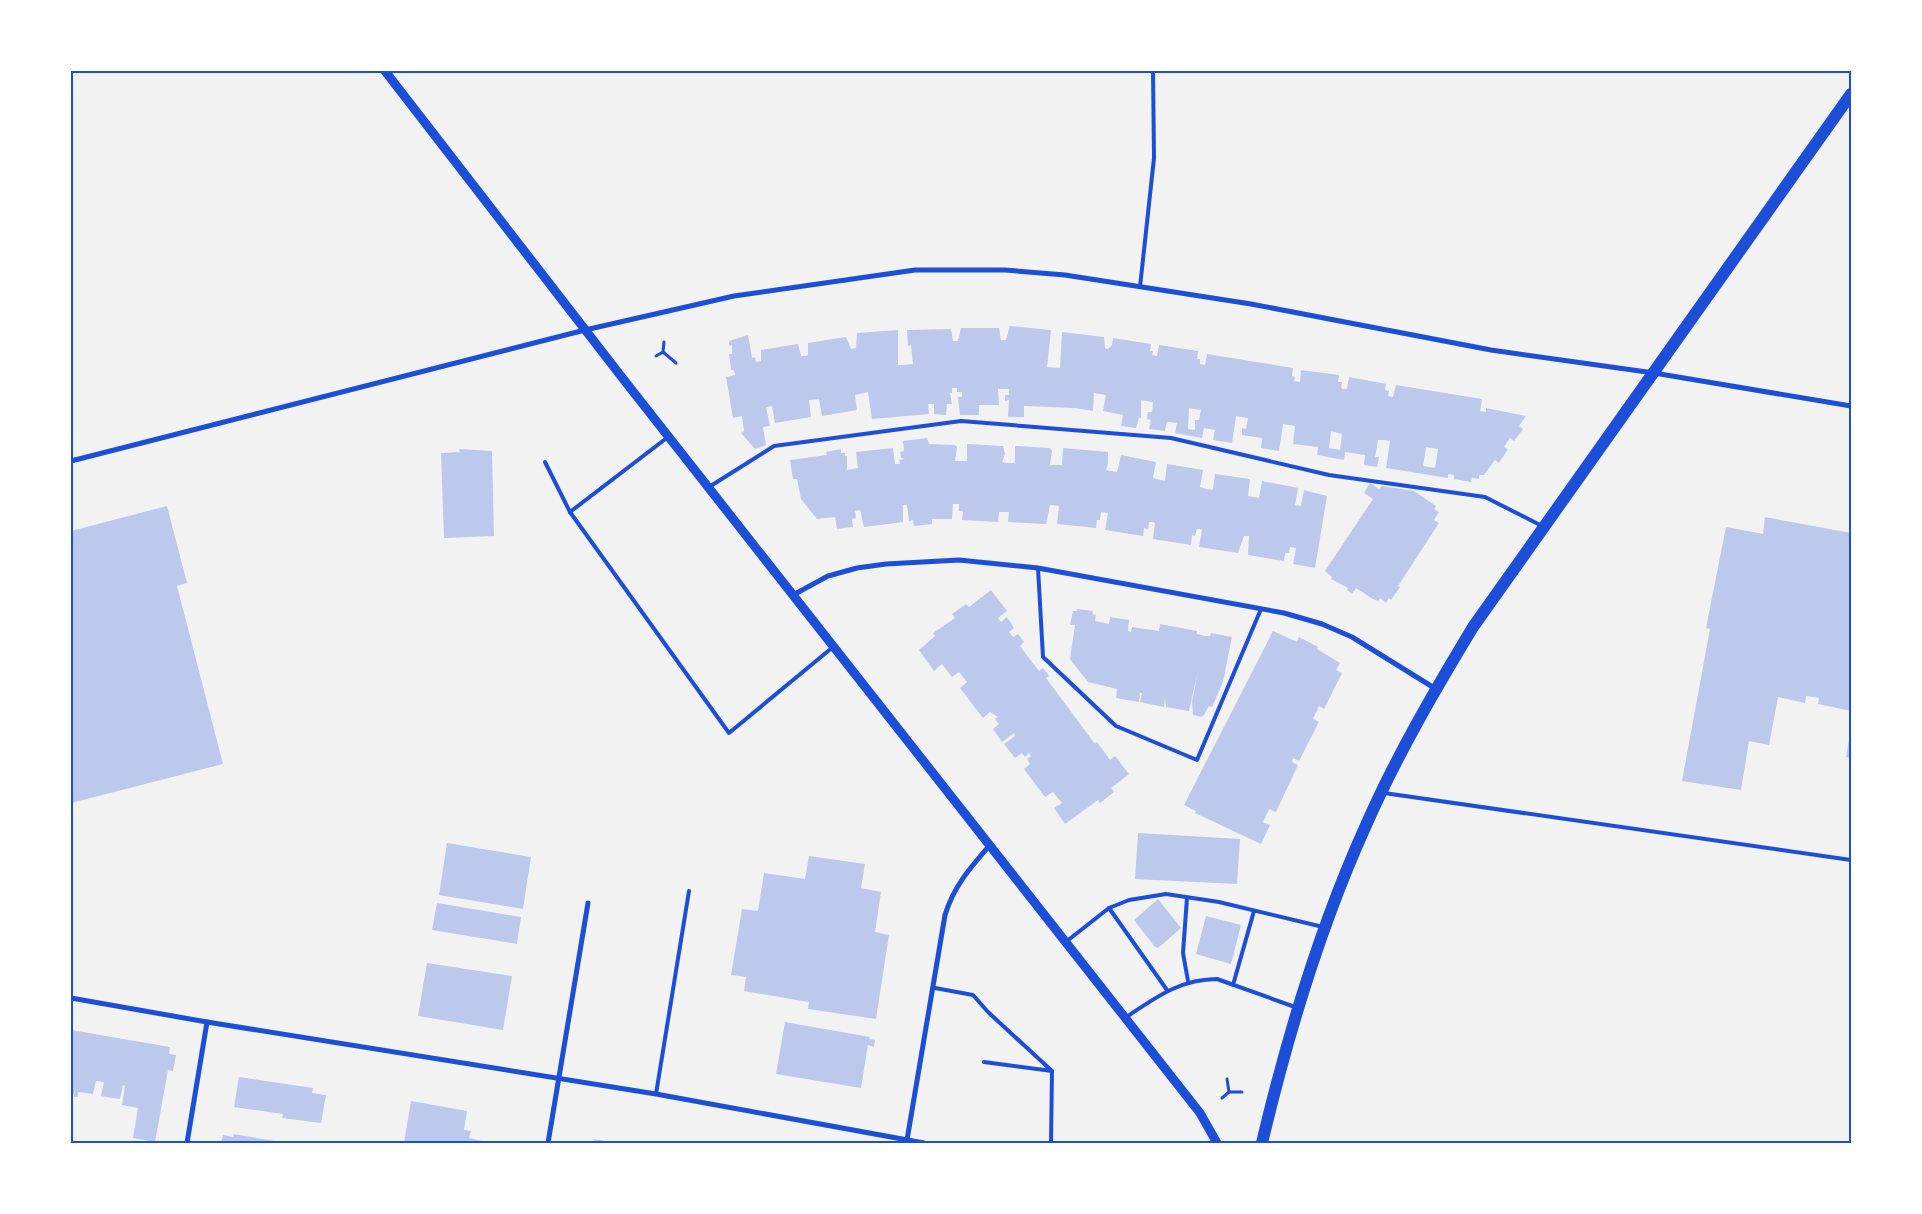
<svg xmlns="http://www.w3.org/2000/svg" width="1922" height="1214" viewBox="0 0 1922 1214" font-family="Quicksand,sans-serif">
	<rect width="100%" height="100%" fill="#f2f2f2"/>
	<g fill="#bdc9ec" fill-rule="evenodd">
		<path d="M1010,326L1051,330L1047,367L1060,368L1062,332L1104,337L1105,348L1108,349L1112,345L1113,338L1151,344L1150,351H1153L1152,355L1157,356L1159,345L1198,351L1197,359H1200V364L1205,365L1207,354L1293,368L1292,376L1295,377L1294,381L1300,382L1301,370L1339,375L1338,382H1342L1341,388L1343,389H1347L1349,377L1386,384L1385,390L1389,391L1388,396L1393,397L1396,385L1482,399L1480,411L1486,412V408L1526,416L1519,426L1523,429L1514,441L1510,438L1504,447L1508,449L1499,463L1495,460L1484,475H1479V479L1472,478L1471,482L1454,479V475L1448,474V478L1386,468L1390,441L1384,440H1378L1375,457H1379L1377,467L1364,465L1365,455L1345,452L1344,460L1317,455L1318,447L1293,444L1295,426L1283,424L1279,451L1261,448L1262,438L1242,435V428L1246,429L1248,418L1236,416L1232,443L1213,440L1215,430L1204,428L1202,438L1175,433L1177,423L1169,422H1167L1165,431L1149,429L1151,420L1147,419L1148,412H1152L1153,402L1141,400V418H1139L1136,428L1121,426L1123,415L1103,411L1106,395L1094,393L1093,411L1075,408L1024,406V417H1008L1009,400L1005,401V395H1009V389H998L999,405H979V415H960L958,397H962V392H957V388H952V393H950L952,404H947L946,415L934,414V404H928L929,414L872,419L868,392L855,395L857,410L822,416L819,399L809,400L811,417L775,423L772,406L766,407L770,426L763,427L766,445L755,449L741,433L744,431L742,416L733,418L726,377L735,375L734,370H731L729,354H732V345L729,346V341L748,335L752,358L755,357L756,362L761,361V350L798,344L801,356H805L808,355V343L846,337L851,349L856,348L857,333L898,330V365H904L913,364L911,345L908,346L907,330L951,329L953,341H958L961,328H999L1001,340H1006ZM1189,408L1201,410L1199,420H1195V430L1188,429ZM1331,431L1342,434L1340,450L1329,448ZM1426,447L1438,449L1435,468L1423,466Z"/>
		<path d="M927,438L929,444L955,445L957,447L955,461H967V444L1003,446L1005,454L1002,462L1008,463H1015V446L1050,448L1052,451L1050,465H1062L1063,448L1108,452V464L1106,470L1117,472L1121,455L1156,462L1153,478L1165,481L1167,464L1203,470L1200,487L1206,489L1213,490L1215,474L1250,479L1248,496L1259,498L1262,481L1298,488L1295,505L1301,506L1304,490L1327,496L1315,568L1293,564L1296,548L1290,547L1289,553H1285L1284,561L1248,555L1249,536H1244L1238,553L1199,547L1202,530L1199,529H1197L1195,536L1192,535L1191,545L1153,539L1155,523L1152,522H1149L1148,529L1144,528L1143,536L1105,530L1108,513L1101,512L1100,520H1097L1096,528L1057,524L1059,506L1050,505L1046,524L1008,522L1009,512H999L998,522L962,520L963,511H959V504H953L952,519H932V524L914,526L913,520L909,521L907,505H903V522L864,527L860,510L855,511L856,518L852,519L853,527L837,529L835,517L817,519L801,499L797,479H793L790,460L827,455L826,452L841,449V453H845V456H847V470L858,468L856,452L893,448L895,464H900L899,460L905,459L901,458L900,452L904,451L903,441Z"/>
		<path d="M459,449L492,451L494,536L444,538L441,453L460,452Z"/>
		<path d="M1370,483L1379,489L1382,486L1414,491L1436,506L1434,509L1439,512L1434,520L1439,523L1398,586L1400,587L1391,600L1389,598L1386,603L1380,598L1378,601L1373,599L1356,588L1352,594L1347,590L1348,588L1331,579L1332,577L1325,571L1373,499L1364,493Z"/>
		<path d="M167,506L187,583L177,586L223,764L71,803V531Z"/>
		<path d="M1765,517L1851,533V711L1818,704L1819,698L1806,696L1805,703L1778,697L1769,745L1749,741L1741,790L1682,781L1710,629L1706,628L1726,527L1763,534Z"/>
		<path d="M991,590L1007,611L998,618L1001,622L1007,617L1014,628L1009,632L1013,637L1018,634L1024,642L1020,646L1029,658L1039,671L1043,668L1049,676L1046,678L1095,744L1097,742L1110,760L1115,756L1129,774L1111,788L1114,792L1100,803L1098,800L1065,824L1054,808L1062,803L1057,797L1053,792L1045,797L1024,769L1030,764L1027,759L1031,756L1029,753L1025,757L1022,753L1015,758L1004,744L1015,736L1014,733L1002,742L993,729L999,724L995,719L998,717L990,712L983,718L960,688L967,682L959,672L952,677L942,664L934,671L919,650L935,636L933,633L955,618L952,614L966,604L969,607Z"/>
		<path d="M1077,609L1093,611L1092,614L1096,615L1095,621L1109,624L1110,617L1129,620L1128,631L1131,632L1132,627L1159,631L1160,624L1197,631V634L1205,636H1210L1211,633L1232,637L1223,682L1212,707L1209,706L1204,715L1201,717L1193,715L1192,702L1198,671L1189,711L1166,707L1165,698L1164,707L1140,702L1142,693H1140L1139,702L1116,698L1117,689L1088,682L1070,659L1075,625H1070L1073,611H1077Z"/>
		<path d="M1273,631L1297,642L1299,637L1318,647L1317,649L1340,663L1336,670L1342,673L1324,709L1319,706L1313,719L1319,722L1299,761L1293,758L1292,762L1298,765L1276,812L1269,809L1267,814L1263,822L1270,825L1261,844L1195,813L1196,811L1184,805Z"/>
		<path d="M1850,734H1851V758L1846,757Z"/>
		<path d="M1138,833L1240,839L1237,884L1135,879Z"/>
		<path d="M447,843L531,857L523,909L439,895Z"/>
		<path d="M809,856L865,864L861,888L881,892L875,932L889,935L876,1019L808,1009L809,1002L744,991L746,977L731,975L742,909L758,911L764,873L805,879Z"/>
		<path d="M1158,899L1181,928L1158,948L1155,947L1134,920Z"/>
		<path d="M437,903L521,917L517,944L432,930Z"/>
		<path d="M1206,916L1241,925L1231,964L1196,954Z"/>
		<path d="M427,963L512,976L503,1030L418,1016Z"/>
		<path d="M785,1022L870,1037L869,1039L875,1040L874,1047L868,1045L861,1088L776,1074Z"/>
		<path d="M71,1030L170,1047L169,1054L176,1055L173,1071L168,1070L155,1142L133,1138L138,1108L122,1105L125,1086L123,1085L120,1099L101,1096L104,1082L96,1081L93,1094L78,1092V1097H74L75,1090L71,1102Z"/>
		<path d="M239,1077L313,1088L312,1093L326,1095L321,1123L282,1118L283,1114L234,1107Z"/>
		<path d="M411,1101L467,1111L464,1130L471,1131L469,1138L490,1143H404Z"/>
		<path d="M234,1134L280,1142V1143H221L223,1135L233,1137Z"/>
		<path d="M594,1139L612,1142V1143H594Z"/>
	</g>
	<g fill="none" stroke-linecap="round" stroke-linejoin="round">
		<g stroke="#1d4ed8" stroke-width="3">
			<path d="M663,352L676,363"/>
			<path d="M656,356L663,352L664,342"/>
			<path d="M1229,1092H1242"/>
			<path d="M1222,1098L1229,1092L1227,1079"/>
		</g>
		<g stroke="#1d4ed8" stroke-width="4">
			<path d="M1140,287L1154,158L1153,71"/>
			<path d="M545,462L570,512L668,437"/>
			<path d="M709,487L774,446L961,421L1171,438L1329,475L1485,497L1542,526"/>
			<path d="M570,512L729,733L833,647"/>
			<path d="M1038,568L1043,657L1116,726L1197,760L1261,609"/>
			<path d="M1384,793L1851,860"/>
			<path d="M1187,898L1183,953L1188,981"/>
			<path d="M1109,908L1167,990"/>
			<path d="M1067,941L1109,908L1129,900L1166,894L1219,902L1323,927"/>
			<path d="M1233,985L1254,911"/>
			<path d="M935,988L973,995L988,1012L1052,1071L1051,1143"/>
			<path d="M1125,1018C1155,998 1180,979 1217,979L1295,1007"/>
			<path d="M984,1062L1052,1071"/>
			<path d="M656,1094L689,891"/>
		</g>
		<g stroke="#1d4ed8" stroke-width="5">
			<path d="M71,461L585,330L734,296L915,270H1005L1065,275L1251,304L1491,350L1654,373L1851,406"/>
			<path d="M793,595L828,576L857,568L886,564L959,560L1038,568L1284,613L1322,624L1352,637L1436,689"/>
			<path d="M71,998L207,1022L656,1094L924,1143"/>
			<path d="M907,1140L945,915C954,886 970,868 990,845"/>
			<path d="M187,1143L207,1022"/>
			<path d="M548,1143L588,903"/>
		</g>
		<path stroke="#1d4ed8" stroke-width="9" d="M385,71L624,380L1200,1113L1217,1143"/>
		<path stroke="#1d4ed8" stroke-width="12" d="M1262,1143C1288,1033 1320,926 1367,823C1397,755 1435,690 1473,627L1851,94"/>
	</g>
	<rect width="1922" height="1214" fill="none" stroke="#ffffff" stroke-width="145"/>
	<rect x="72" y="72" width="1778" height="1070" fill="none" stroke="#1d4ed8" stroke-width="2"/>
</svg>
